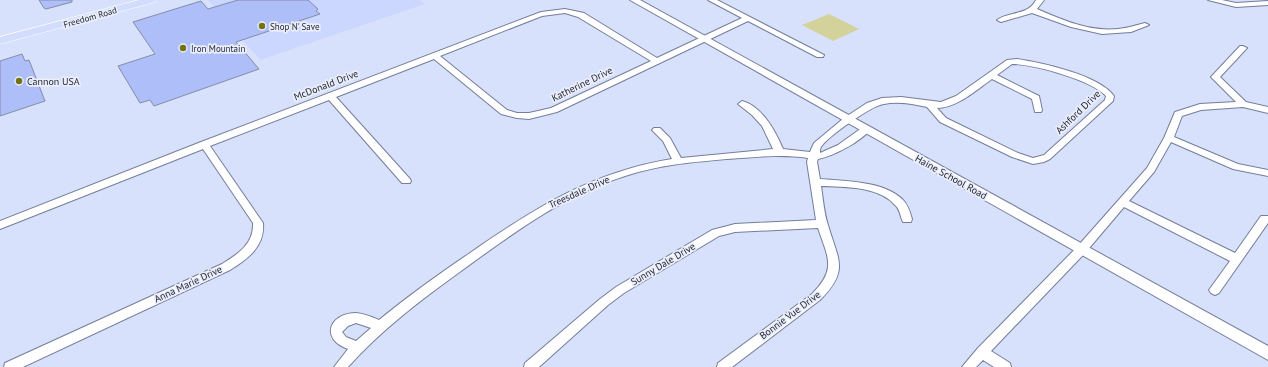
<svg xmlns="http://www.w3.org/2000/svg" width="1268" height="367" viewBox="0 0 1268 367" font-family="'PT Sans',sans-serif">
	<rect width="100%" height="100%" fill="#d8e1fb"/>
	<path fill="#cbd7fe" d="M208,0H419L425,4L260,60Z"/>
	<path fill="#d2d29a" d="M829,14L859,29L833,41L802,25Z"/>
	<g fill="#adbef8" stroke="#838ca9">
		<path d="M39,0H72V2L46,9L44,8Z"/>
		<path d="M238,0H308L318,9L316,11L320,14L236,42L259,69L154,106L150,100L140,103L118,66L155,54L133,22L201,1L208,9Z"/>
		<path d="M22,54L25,61L29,60L45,101L0,116V61Z"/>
	</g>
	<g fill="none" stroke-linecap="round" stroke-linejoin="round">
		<g stroke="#747d9a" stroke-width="2">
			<g id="minor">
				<path d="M708,0H717L824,55L823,57H817L748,21L557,112L529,119L517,118L501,114L434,59L336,97L410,179L411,181L410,183H402L329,100L210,146L263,223C265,246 248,259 230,270L23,367H4L5,363L222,264C238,254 254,244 253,223L203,149L0,229V221L201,142L541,12L565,9L584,13L657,58L742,18ZM565,13L578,17L651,61L551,108L529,113H517L507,110L440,56L542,16Z"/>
				<path d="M1036,0H1044L1037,9C1062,20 1090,32 1118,29C1128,28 1136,25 1145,23L1149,25L1131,32L1102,34L1071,27L1032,13L1001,22L997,20C1009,11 1028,16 1036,0Z"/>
				<path d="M1208,0H1222L1236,3L1268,1V5L1236,7Z"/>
				<path d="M1240,46H1243L1247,48L1220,77L1246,102L1268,107V113L1243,107L1201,110L1182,116L1174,137L1238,164L1268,170V176L1233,169L1171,142L1154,172L1129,201L1235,253L1261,216H1268V223L1219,293L1215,295L1211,293L1209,290L1230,261L1124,207L1085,253L991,351L1010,363L1011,367H994L983,360L976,367H962L978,348L1077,247L1147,168L1164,138L1175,112L1200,104L1236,102L1211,77Z"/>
				<path d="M1017,59C1043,63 1099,75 1114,96L1113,101L1050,159L1044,162L1033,164L1012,157L940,122L927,107C913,104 898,101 884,104C872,105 827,137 821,147C820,148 820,151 820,153L838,145L863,127L866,126L871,129C860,142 834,156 818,159L817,162L820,179C844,181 885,181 903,200C908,205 910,212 912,219L911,222H903C900,216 900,209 895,205C879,186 844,187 821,186C823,199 824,213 828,225C838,260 850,270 820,300L732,367H717L718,363L812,294C837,269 828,258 818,228L735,232L719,236L624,293L608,305L539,367H524L525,363L600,299L616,287L712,230L735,224L816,220L807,162L808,158C781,154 754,157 727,159C693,162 658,165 625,176C564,195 512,234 461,271C421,300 381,330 348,367H334L348,349C320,339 329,314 355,313C363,313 372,317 379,320C408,296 439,274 470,253C535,208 592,172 672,159L663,141L652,130L654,128H660L670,138L681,158L773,149L762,126L752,115L738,104L742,101C762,106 776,132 783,149L810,152L814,143L844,118L867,103L882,98L901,97L941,102L956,96L1007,60ZM1012,64C1033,64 1092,80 1106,96L1105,100L1044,155L1033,158L1018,153L946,118L937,108C957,108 976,90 992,79L1032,99L1035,112H1041L1042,110L1039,96L997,75ZM356,323L371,328L356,341L346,337L342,332L348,326Z"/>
			</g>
		</g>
		<g stroke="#747d9a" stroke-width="2">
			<path id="tertiary" d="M630,0H640L1268,346V360Z"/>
		</g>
		<g stroke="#fff" stroke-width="1">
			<path id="primary" d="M139,0H156L155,2L0,44V37Z"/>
		</g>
		<use href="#minor" fill="#fff" fill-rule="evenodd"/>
		<use href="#tertiary" fill="#fff" fill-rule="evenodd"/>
		<use href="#primary" fill="#d2dcfd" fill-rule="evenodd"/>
	</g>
	<g fill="#757216" stroke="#eaeefb" stroke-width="1.5">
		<circle cx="262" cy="26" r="4"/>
		<circle cx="183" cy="48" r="4"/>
		<circle cx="19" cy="81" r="4"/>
	</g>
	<g text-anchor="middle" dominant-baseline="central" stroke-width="3.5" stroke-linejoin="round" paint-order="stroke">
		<g font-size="9" fill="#232632" stroke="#eaeefb">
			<text transform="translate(90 17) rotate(-16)">Freedom Road</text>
		</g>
		<g font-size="9" fill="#232632" stroke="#eaeefb" text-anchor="start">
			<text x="270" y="26">Shop N' Save</text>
			<text x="191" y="48">Iron Mountain</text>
		</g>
		<g font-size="10" fill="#232632" stroke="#eaeefb" text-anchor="start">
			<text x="27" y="81">Cannon USA</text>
		</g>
		<g font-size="10" fill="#232632" stroke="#eaeefb">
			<text transform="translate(582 84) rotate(-26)">Katherine Drive</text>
			<text transform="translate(326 85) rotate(-21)">McDonald Drive</text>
			<text transform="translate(1078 112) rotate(-44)">Ashford Drive</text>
			<text transform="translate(951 177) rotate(29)">Haine School Road</text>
			<text transform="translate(579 192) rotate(-24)">Treesdale Drive</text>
			<text transform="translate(663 264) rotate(-31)">Sunny Dale Drive</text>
			<text transform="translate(188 284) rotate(-25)">Anna Marie Drive</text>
			<text transform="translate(790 315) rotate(-37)">Bonnie Vue Drive</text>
		</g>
	</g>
</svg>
